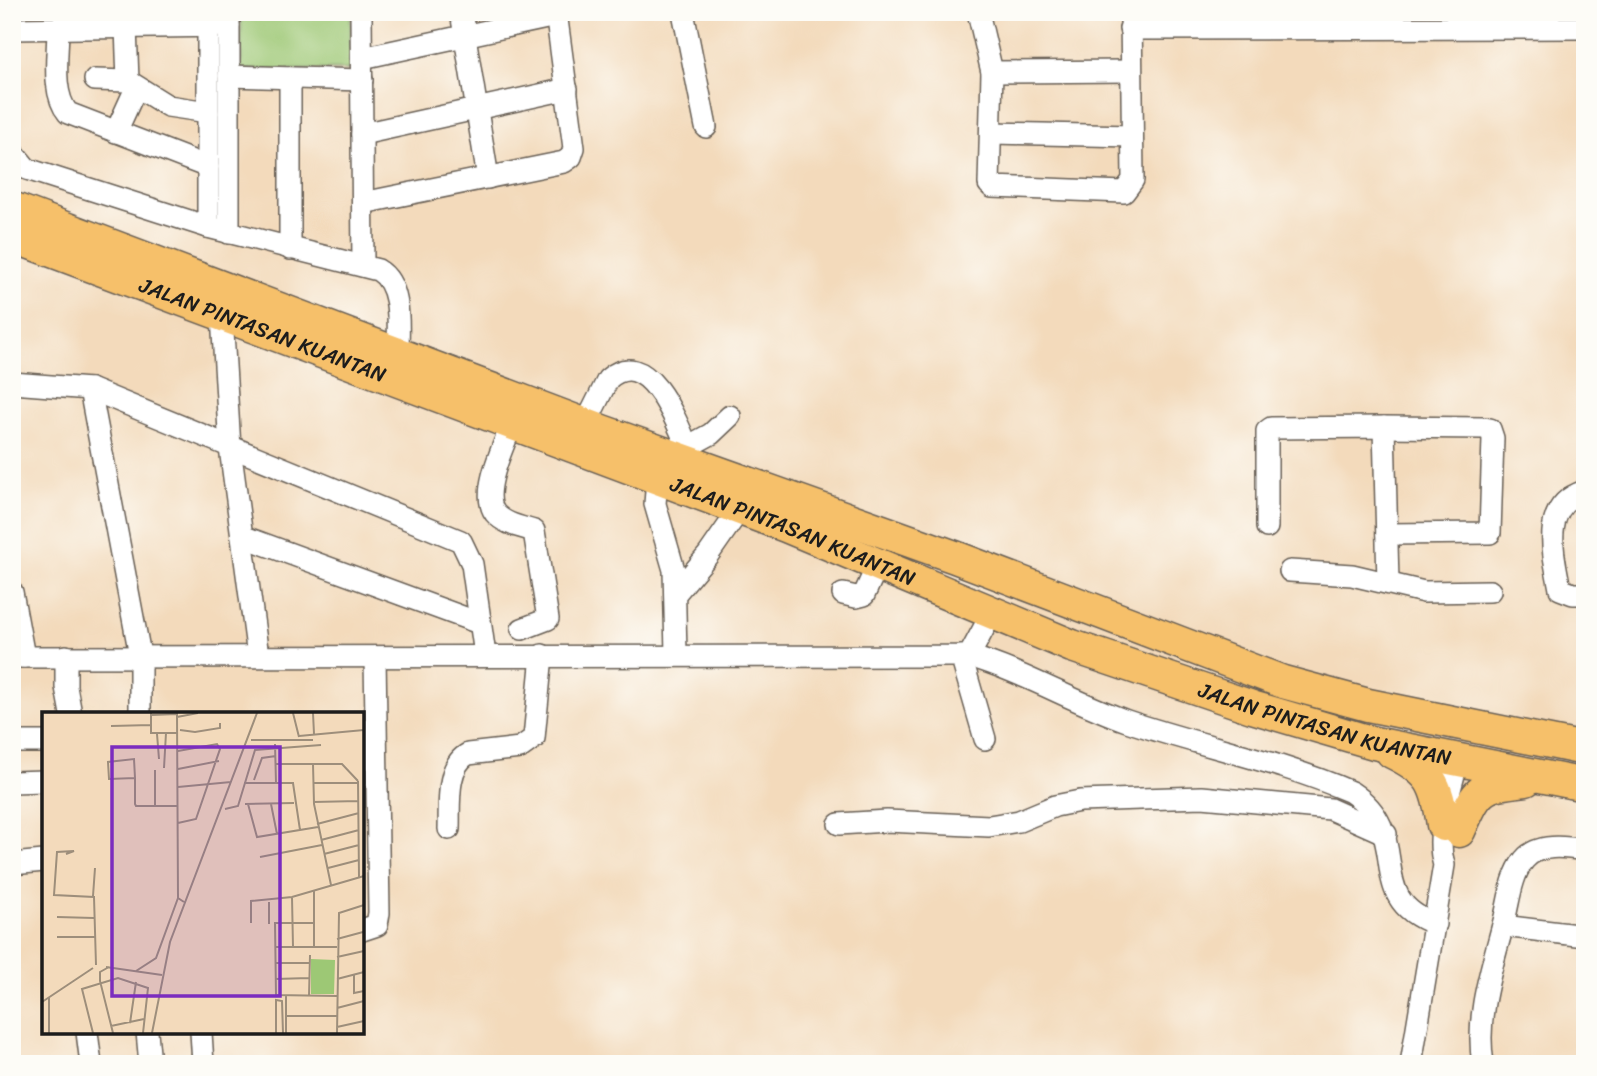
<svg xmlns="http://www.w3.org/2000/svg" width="1597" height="1076" viewBox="0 0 1597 1076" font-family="Sriracha,sans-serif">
	<rect width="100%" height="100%" fill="#fdfcf7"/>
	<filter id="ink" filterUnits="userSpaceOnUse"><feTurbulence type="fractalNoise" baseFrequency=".0143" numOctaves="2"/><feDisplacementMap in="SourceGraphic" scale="14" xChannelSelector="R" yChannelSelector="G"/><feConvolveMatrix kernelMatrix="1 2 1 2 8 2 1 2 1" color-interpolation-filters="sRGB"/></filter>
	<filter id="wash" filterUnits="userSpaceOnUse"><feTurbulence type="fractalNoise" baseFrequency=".00686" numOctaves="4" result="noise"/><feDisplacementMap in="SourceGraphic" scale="28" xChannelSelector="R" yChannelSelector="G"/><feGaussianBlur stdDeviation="1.57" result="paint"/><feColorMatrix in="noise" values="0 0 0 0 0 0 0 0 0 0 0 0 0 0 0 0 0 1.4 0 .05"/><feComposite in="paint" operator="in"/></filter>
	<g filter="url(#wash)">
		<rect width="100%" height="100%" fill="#f3dabb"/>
		<rect fill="#9dc875" stroke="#5c7248" stroke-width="2" x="241" y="12" width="110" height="58"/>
	</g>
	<g filter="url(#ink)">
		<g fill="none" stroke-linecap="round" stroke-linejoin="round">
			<g stroke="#675e54" stroke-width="24">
				<g id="minor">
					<path d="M229,12V233"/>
					<path d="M361,12L363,265"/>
					<path d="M461,12L488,178"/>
					<path d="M683,12L706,127"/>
					<path d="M978,12L992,72L989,184L992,187L1124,192L1133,180L1131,12"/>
					<path d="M208,26V227"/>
					<path d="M58,28C58,54 51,93 68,113L208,167"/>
					<path d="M12,29L229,26"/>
					<path d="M1130,29L1585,28"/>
					<path d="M362,58L556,16"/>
					<path d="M992,72L1130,71"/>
					<path d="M229,76L362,80"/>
					<path d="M95,80L128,81L126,27"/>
					<path d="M128,81L168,106L208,112"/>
					<path d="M116,132L136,88"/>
					<path d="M991,133L1132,136"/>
					<path d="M362,134L567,89"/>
					<path d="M12,151L27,169L208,227L378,270C403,285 398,327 398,353"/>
					<path d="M363,203L564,162L571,157L574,148L556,12"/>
					<path d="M290,249V78"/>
					<path d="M222,316L230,448L258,656"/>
					<path d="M12,383L90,389L461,541L472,564L485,655"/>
					<path d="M90,389L140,655V714"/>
					<path d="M512,424C504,445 480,493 495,513C504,524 521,527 534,531L548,619L522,629"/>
					<path d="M585,425L608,379C652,340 683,439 695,465"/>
					<path d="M1384,427L1484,428L1490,429L1493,438L1490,533L1387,534"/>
					<path d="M687,447L711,434L730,416"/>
					<path d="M657,478L655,504L674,570L676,654"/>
					<path d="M1585,491C1540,505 1553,552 1560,589L1573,594H1585"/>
					<path d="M1267,527V431L1271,428L1384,427L1388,582"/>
					<path d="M242,536L479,623"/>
					<path d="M1290,571L1352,575L1424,592L1490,591"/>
					<path d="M12,592L24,657"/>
					<path d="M676,593L708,555L740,509"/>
					<path d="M843,594L856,597L864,595L878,564"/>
					<path d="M66,656V687L71,714"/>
					<path d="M961,656L985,739"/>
					<path d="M969,656C1024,672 1073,702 1127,721C1201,746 1280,761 1351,792C1417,836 1360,897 1435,924"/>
					<path d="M12,657L969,656L992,613"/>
					<path d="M12,742H44"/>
					<path d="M12,782L44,781"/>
					<path d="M839,824L887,821L989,826L1019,821L1055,806L1080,801L1202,797L1330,809L1386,834"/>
					<path d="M449,829C450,807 445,766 468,754L520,748L534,738L542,655"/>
					<path d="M12,864L44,861"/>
					<path d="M1503,926L1585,936"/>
					<path d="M362,930L377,925L379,913L375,657"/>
					<path d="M87,1032L91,1064"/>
					<path d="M147,1032L150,1064"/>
					<path d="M201,1032L203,1064"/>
					<path d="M1411,1064L1444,865C1434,831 1451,792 1458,758"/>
					<path d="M1483,1064C1475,1015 1492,968 1504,921C1509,902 1511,876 1524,860C1537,843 1566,847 1585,850"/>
				</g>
			</g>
			<g stroke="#675e54" stroke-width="35">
				<g id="highway">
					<path d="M12,208L602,431L955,557L1283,682L1368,705L1585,749"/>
					<path id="s1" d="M12,236L786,526L1072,646L1252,707L1374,743L1585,785"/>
					<path d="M1392,752C1431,771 1437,783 1443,825"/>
					<path d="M1459,831C1478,788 1479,785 1526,780"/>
				</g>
			</g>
			<use href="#minor" stroke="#fff" stroke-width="21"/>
			<use href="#highway" stroke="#f6c06b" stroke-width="32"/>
		</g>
	</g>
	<g text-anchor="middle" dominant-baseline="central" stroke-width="6" stroke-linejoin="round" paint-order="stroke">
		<g font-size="21" fill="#1c1c1c" stroke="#fdfcf7">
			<text stroke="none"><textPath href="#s1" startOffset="268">JALAN PINTASAN KUANTAN</textPath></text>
			<text stroke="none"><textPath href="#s1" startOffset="835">JALAN PINTASAN KUANTAN</textPath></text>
			<text stroke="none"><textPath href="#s1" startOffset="1402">JALAN PINTASAN KUANTAN</textPath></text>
		</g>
	</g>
	<g transform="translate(42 712)">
		<rect width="322" height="322" fill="#f3dabb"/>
		<path d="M269,247L293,248L292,282H269Z" fill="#9dc875"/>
		<path fill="none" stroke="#9d8e7b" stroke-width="2" d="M109,1V21H135M135,1L136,186L142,190M251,1L257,25M271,1L272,22M109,3L135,2M135,5L156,1M69,14L109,13M138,18L153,20L178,16V11M115,22L117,47M257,24L322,18M209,28H271M233,32L234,71M136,39L175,32L178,37L154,107L136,111M234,52H300L316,69M271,52L272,92L289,173M122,56L124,21M136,57L177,49M93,66L67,67L66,50L92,47L93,66V92L94,94H136M212,68L220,46L234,44M316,69L317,165M202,71H251L258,118M271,71H316M136,75L189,70M271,90L317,89M203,92L252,91M206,92L215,125L276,115M229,92L235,122M113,94V58M183,97L196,94L213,38L279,33M275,112L317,101M279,128L317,118M24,142L32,139L15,140L12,183L52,185L54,253M282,142L317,133M218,145L280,133M286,156L317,148M51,184L53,156M250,185L251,235M227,190V212M15,205L52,206M209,211V189L250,185L322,164M272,211H233L234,283L295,284M15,225H53M295,227L321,220M233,235H295M272,235V178M295,245L322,239M233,251H267M64,255L120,263M67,255L58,260V269L71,321M94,259L114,246L136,186M312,263V281L322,279M233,267L267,266M295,267L322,260M267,284L268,243M7,286V321M0,290L51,256M295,296L322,289M244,304H295M88,311L94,270M69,314L102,307M295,315L322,309M51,321L40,277L76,266L106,276L101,321M110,321L128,230L215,1M234,321V288L240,289L241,321M244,321V284M295,321L297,201L322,193"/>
		<path fill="#7b2cbf" fill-opacity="0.15" stroke="#7b2cbf" stroke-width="3.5" d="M70,35H238V284H70Z"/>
		<rect width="322" height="322" fill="none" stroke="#1c1c1c" stroke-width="3.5"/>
	</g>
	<rect width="1597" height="1076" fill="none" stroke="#fdfcf7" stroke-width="42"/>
</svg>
